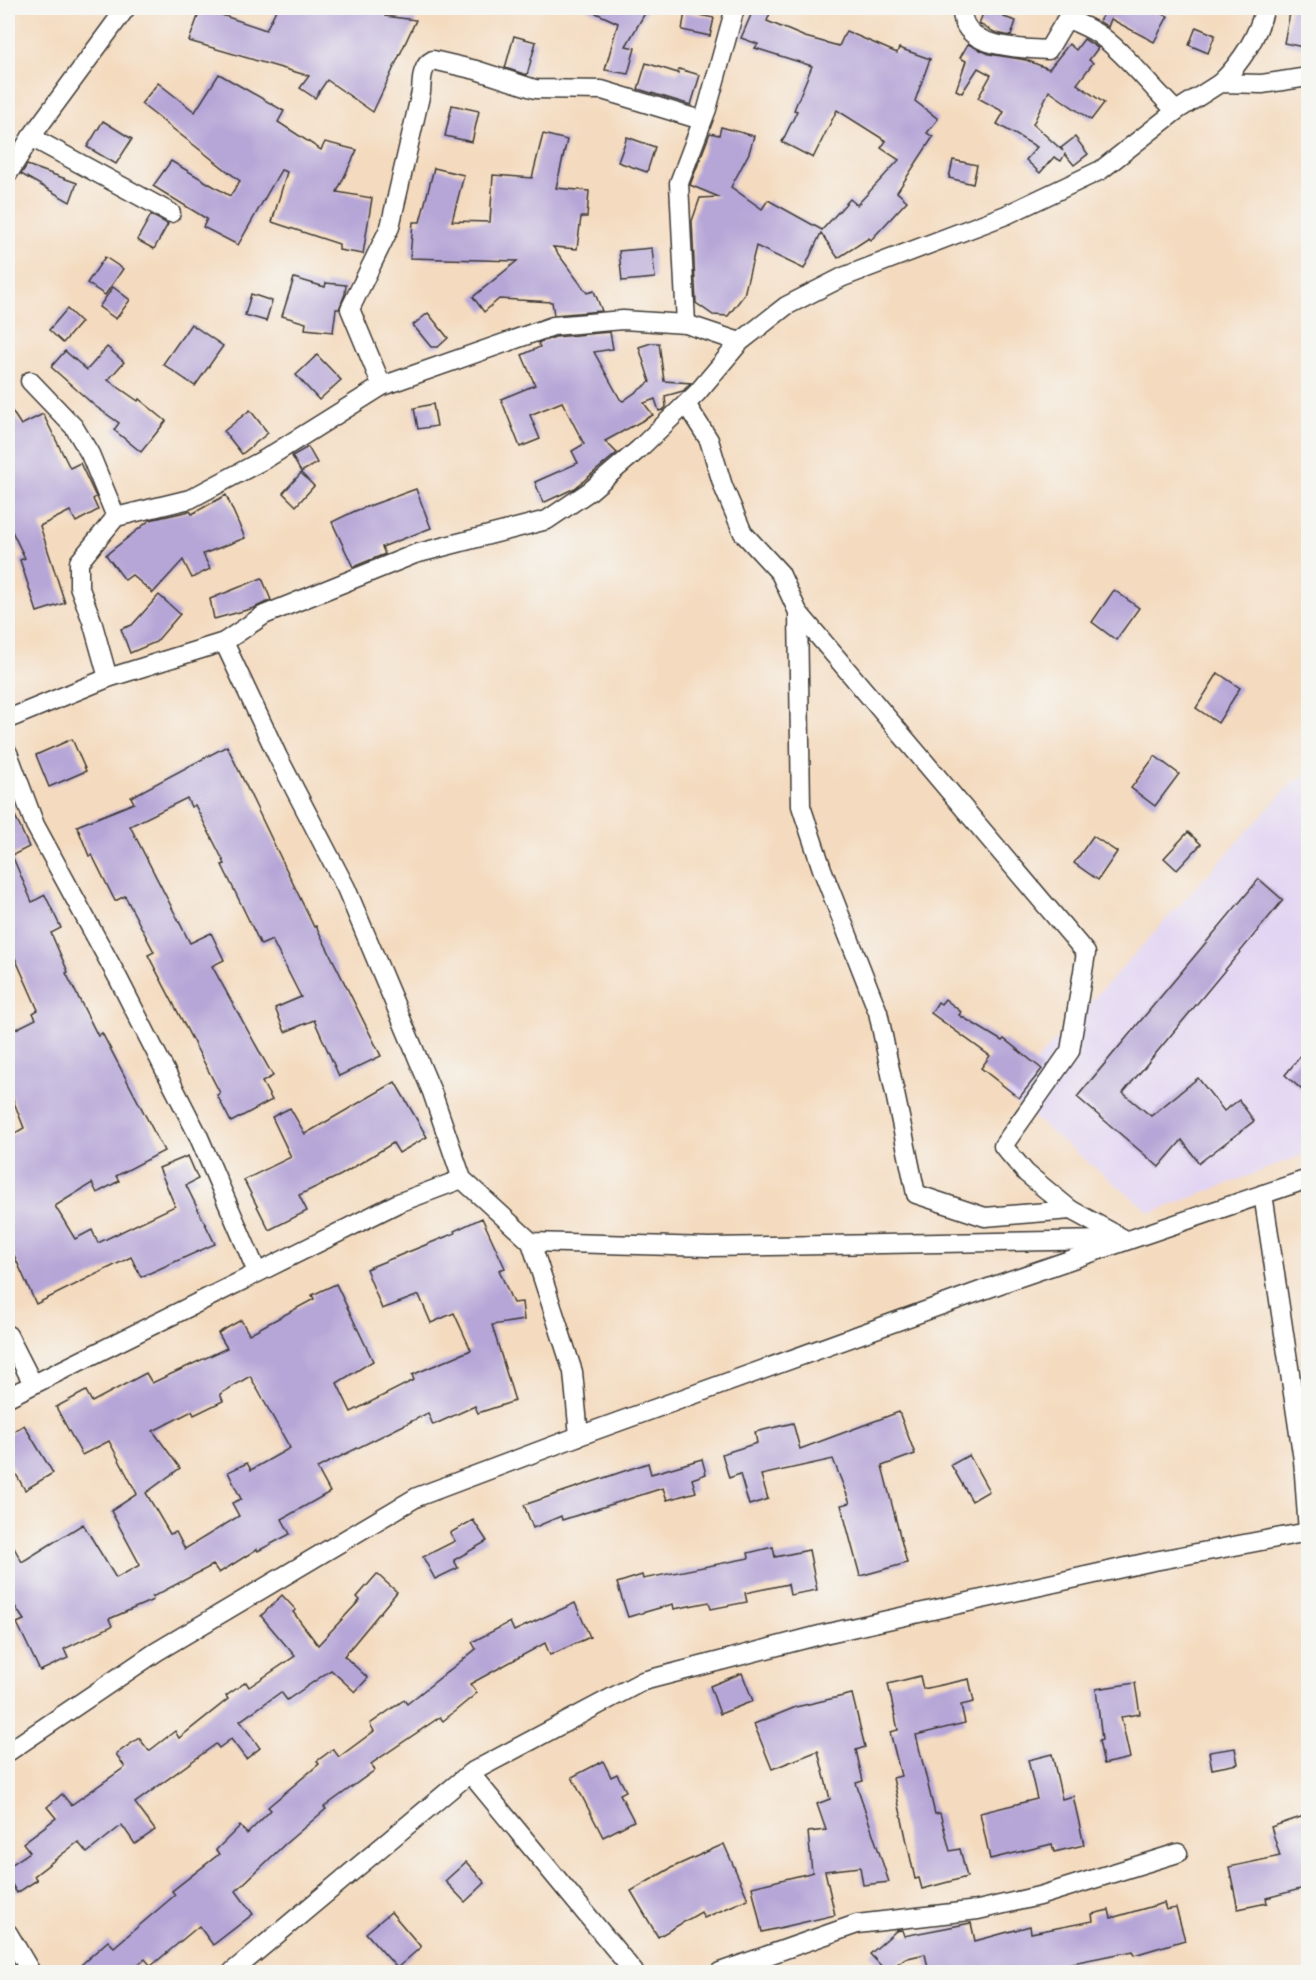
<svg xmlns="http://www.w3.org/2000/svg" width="1316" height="1980" viewBox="0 0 1316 1980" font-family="Delius,sans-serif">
	<rect width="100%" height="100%" fill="#f6f6f2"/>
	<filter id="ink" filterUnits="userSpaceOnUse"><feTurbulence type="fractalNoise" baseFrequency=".0167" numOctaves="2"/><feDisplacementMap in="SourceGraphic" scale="12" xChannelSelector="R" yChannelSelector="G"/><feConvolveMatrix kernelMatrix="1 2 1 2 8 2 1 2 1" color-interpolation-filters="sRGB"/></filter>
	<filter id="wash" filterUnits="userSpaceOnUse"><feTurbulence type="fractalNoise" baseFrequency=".008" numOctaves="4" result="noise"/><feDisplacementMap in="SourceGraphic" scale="24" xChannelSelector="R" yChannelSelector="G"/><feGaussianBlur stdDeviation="1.35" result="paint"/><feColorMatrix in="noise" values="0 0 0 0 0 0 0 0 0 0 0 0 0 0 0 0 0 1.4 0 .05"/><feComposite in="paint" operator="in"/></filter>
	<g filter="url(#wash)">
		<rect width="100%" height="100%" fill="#f4dabe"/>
		<path fill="#e2d4f3" d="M1308,774V1153L1151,1213L1005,1095L1288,787Z"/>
		<g id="blocks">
			<g fill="#b6a6d7" fill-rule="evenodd">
				<path d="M201,8L266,30L277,8H387L385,16L416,20L373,112L327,80L315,98L300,88L309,76L189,41Z"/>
				<path d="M585,8H648L626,46L635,48L628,74L605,70L618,23Z"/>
				<path d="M754,8H772L767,21L805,37L839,46L846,31L897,53L899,48L930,59L915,101L938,119L927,133L933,137L897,192L907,201L871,240L869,238L838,258L821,233L804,269L756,246L744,295L728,316L713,315L696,303L692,221L700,198L719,197L690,185L710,133L719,135L721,127L754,136L749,153L731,187L762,209L768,200L822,230L850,199L857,205L899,160L881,148L886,141L837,110L813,158L782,142L797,111L794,110L812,66L755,48L758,44L741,38Z"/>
				<path d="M985,8H1011L1004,17L1016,21L1011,36L996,33L979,24Z"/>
				<path d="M1089,8H1150L1168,16L1154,42L1111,19L1108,27L1099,21L1103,15Z"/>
				<path d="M1291,8H1308V48L1284,43Z"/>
				<path d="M685,12L714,18L710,36L682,30Z"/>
				<path d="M1196,27L1215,35L1208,53L1189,45Z"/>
				<path d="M514,36L536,42L527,75L505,68Z"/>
				<path d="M1084,39L1098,48L1089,60L1093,63L1077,84L1104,103L1091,120L1049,91L1033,124L1063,151L1061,148L1075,137L1088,154L1074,165L1065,154L1061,161L1054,157L1040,173L1026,160L1037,147L997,124L1004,112L978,98L991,75L978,68L962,93L956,90L966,61L960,58L968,44L989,54L1026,60L1049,69L1069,44L1076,50Z"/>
				<path d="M646,63L678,73L679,69L700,75L691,105L638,89Z"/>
				<path d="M219,74L284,111L278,122L321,150L325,142L357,150L337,192L372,198L363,254L339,250V244L272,222L287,172L281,170L238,245L203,227L207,219L153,186L171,161L230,196L240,181L141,104L158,83L195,112Z"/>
				<path d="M452,105L479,111L472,142L445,136Z"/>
				<path d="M103,121L132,139L116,164L87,147Z"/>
				<path d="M543,134L567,140L556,188L589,191L587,217H581L577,249L553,247L587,293L594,291L602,311L554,315L552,302L499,299L484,312L473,297L517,261L410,258L413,222H420L434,168L464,175L452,221L490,222L493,175L532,178Z"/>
				<path d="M627,137L655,147L647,172L618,162Z"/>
				<path d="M953,160L977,165L973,184L949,178Z"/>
				<path d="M27,165L77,183L70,202L21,174Z"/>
				<path d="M151,215L168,224L154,249L137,240Z"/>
				<path d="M652,248L655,278L622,281L619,251Z"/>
				<path d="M105,257L123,269L105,295L87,283Z"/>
				<path d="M294,278L325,287L326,283L346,285L345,294L339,309H336L333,332L305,329L306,323L282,316Z"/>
				<path d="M113,287L130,300L116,319L99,307Z"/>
				<path d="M251,294L272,301L266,321L245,315Z"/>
				<path d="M67,309L81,322L63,343L49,330Z"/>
				<path d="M428,313L448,338L438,347H431L413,325Z"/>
				<path d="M191,324L223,346L195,386L163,364Z"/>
				<path d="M610,332L613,349L594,352L620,399L623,401L650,382L639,347L651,343H659L664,381L691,383L683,391L665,396L666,407L663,410L659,411L655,399L644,403L653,415L605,441L617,453L575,488L543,503L535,482L578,463L572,451L584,444L562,402L530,415L540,439L520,447L501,399L535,385L522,355L540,347L538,343L555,337Z"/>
				<path d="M107,347L124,362L108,380L138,401L139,399L166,421L141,452L114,430L119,423L95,406L51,367L65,351L87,370Z"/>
				<path d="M317,355L341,380L319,400L296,375Z"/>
				<path d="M433,404L437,426L418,429L414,408Z"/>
				<path d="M8,405L21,425L43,414L70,468L80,463L96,497L93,499L98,510L76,522L70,511L40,526L65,603L37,612L20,560L25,558L8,523Z"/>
				<path d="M250,410L268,433L242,454L224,431Z"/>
				<path d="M308,447L317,463L301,472L292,456Z"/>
				<path d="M301,473L314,486L296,506L283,493Z"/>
				<path d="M416,489L431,528L382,547L385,554L353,567L332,522L355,511Z"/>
				<path d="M226,495L245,538L203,554L210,569L192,578L183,560L153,593L132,575L125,580L106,555L150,520L190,511L192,514Z"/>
				<path d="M262,578L271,600L254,608L214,619L210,599Z"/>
				<path d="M1114,590L1139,608L1116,640L1092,622Z"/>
				<path d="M159,595L180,614L156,642L130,653L121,629L132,625Z"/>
				<path d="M1218,673L1240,688L1218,723L1196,708Z"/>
				<path d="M72,739L86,771L49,787L36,755Z"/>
				<path d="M227,746L314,927L316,926L381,1056L339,1076L314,1020L285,1032L275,1008L301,997L272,940L261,945L222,865L225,864L195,805L191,807L187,798L130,826L190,943L211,933L224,960L212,966L273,1076L262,1082L272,1100L231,1122L217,1095L220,1093L148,955L154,952L125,896L115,901L92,855L89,856L77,826L134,803L131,797Z"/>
				<path d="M1155,756L1179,774L1155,806L1131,788Z"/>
				<path d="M8,800L29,847L13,855L8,843Z"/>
				<path d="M1188,832L1201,844L1177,870L1164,858Z"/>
				<path d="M1093,836L1117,852L1098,880L1074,863Z"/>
				<path d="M8,846L32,902L45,895L61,928L51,933L68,972L66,973L98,1036L102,1033L164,1151L116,1176L119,1181L97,1193L92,1183L55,1206L75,1239L92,1230L98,1243L175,1206L159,1168L188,1156L198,1179L186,1185L215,1244L141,1277L131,1257L36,1304L13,1253L8,1257V1137L24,1128L8,1087V1033L36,1019L33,1013L38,1010L8,942Z"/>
				<path d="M1259,879L1283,900L1123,1093L1151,1116L1198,1078L1224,1111L1239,1100L1254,1121L1199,1163L1182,1140L1159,1167L1077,1097Z"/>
				<path d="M945,999L961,1012L959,1015L1002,1041L1004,1039L1042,1069L1019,1098L981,1068L990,1056L931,1013L938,1002L941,1004Z"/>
				<path d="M1308,1047V1095L1285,1075Z"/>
				<path d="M395,1082L427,1137L399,1153L393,1143L341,1175L299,1195L307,1211L269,1230L244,1180L291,1157L272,1117L290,1108L305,1134Z"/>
				<path d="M482,1218L505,1268L499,1270L513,1303L522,1302L524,1320L492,1325L515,1401L478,1413L475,1406L433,1425L428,1413L317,1468L330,1492L282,1519L290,1534L258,1551L257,1549L219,1573L213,1565L152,1597L153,1600L109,1619L112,1626L64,1649L68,1658L40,1671L17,1623L24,1620L8,1596V1537L22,1562L83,1524L116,1578L140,1565L111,1511L137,1494L109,1441L82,1455L56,1407L86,1391L92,1402L146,1373L152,1383L227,1348L218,1333L241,1320L249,1334L314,1299L312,1295L336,1284L373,1361L337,1383L351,1412L414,1380L412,1375L471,1350L454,1313L431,1323L419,1295L382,1309L366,1269L455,1233L454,1231ZM250,1376L290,1448L251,1470L247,1463L228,1472L241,1499L232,1503L239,1516L185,1549L176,1532L170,1534L146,1493L180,1468L153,1431L192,1411L194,1415L223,1401L220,1394Z"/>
				<path d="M899,1412L915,1454L882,1466L907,1563L860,1576L841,1505L850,1503L833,1459L761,1475L768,1499L749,1505L740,1474L729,1478L722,1454L757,1443L755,1432L793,1423L800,1449Z"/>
				<path d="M24,1425L53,1473L25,1490L8,1460V1435Z"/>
				<path d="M969,1455L989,1491L972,1501L951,1465Z"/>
				<path d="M702,1459L706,1474L692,1479L696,1492L667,1500L663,1488L562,1520L561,1516L533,1528L524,1505L648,1463L651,1474Z"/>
				<path d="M473,1520L487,1541L454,1560L458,1568L435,1579L423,1557L455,1541L450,1533Z"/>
				<path d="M773,1547L775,1557L809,1550L817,1590L790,1595L788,1584L745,1593L747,1602L711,1609L709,1602L674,1609L673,1604L628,1617L617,1583L642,1575L643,1579L749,1558L748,1553Z"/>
				<path d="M377,1574L397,1592L344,1656L368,1678L355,1692L331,1670L287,1700L281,1692L240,1721L260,1748L246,1759L231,1739L219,1748L216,1744L135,1803L155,1830L135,1844L122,1825L87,1853L78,1842L34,1876L37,1880L17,1893L8,1878V1867L30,1852L23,1843L56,1818L47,1807L62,1794L71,1805L125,1767L116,1754L139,1738L149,1751L175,1731L179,1738L228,1699L226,1696L246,1682L249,1687L295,1656L261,1616L282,1595L296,1610L293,1612L318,1645L360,1600L357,1597Z"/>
				<path d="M575,1603L590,1637L550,1655L545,1643L470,1684L477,1693L443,1721L440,1717L371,1764L375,1770L324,1807L326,1809L285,1844L236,1891L253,1914L213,1945L199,1926L151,1966L145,1959L130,1972H73L108,1941L114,1947L175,1895L172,1891L219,1854L216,1850L240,1826L247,1834L271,1810L268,1807L319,1764L317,1761L333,1749L339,1757L374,1731L370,1724L404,1700L407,1704L476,1649L472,1642L510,1622L514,1631Z"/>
				<path d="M742,1673L753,1701L720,1714L710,1686Z"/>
				<path d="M920,1676L923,1689L969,1679L974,1702L961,1705L965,1723L916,1735L935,1814L940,1813L950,1851L960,1849L967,1877L922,1889L919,1878L915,1879L893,1778L901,1776L890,1732L898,1730L888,1684Z"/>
				<path d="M1135,1683L1140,1714L1121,1717L1130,1758L1104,1764L1099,1741L1102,1740L1096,1689Z"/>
				<path d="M852,1694L865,1747L856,1750L863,1781L856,1783L889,1882L863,1885L860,1867L825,1871L835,1915L762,1932L752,1887L814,1872H812L808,1832L826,1830L817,1804L830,1799L818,1751L772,1769L754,1724L796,1707Z"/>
				<path d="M1235,1748L1238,1764L1212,1769L1209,1752Z"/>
				<path d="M1052,1754L1062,1799L1073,1796L1084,1845L1054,1852L1052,1844L990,1859L980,1813L1037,1799L1028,1760Z"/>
				<path d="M603,1761L611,1777L617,1774L626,1791L620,1794L634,1821L603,1837L572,1777Z"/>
				<path d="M1304,1816L1308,1832V1887L1266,1898L1267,1903L1238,1909L1229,1867L1280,1856L1271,1827Z"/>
				<path d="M724,1844L748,1899L704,1918L701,1912L658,1937L631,1891L671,1868Z"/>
				<path d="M466,1862L485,1883L465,1902L445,1881Z"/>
				<path d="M1164,1903L1166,1910L1176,1908L1185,1940L1134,1955L1133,1951L1026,1972H929L925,1954L904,1959L887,1972L870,1954L896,1931L902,1930L904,1936L971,1923L975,1941L1030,1926L1031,1933L1093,1921L1092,1914L1109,1910L1111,1918Z"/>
				<path d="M391,1912L421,1947L397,1968L366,1933Z"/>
			</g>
		</g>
	</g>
	<g filter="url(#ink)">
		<use href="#blocks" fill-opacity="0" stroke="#3c3834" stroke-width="1.5"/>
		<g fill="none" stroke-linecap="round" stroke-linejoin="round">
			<g stroke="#3c3834" stroke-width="21">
				<g id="minor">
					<path d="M962,8C960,49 1018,48 1048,50L1067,18C1078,24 1091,28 1101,36C1129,57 1150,86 1176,111"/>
					<path d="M1220,83C1243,61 1257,38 1265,8"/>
					<path d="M31,137L171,213"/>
					<path d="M8,174L31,137L126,8"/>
					<path d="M686,324L679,183L707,109L735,8"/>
					<path d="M30,381L74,427L90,454L116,517"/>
					<path d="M382,386L350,309L390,227L421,92C422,80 421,66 433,60L476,70L535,89L602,90L701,120"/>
					<path d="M686,404L709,440L723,486L743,533L780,573L798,612L801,806L822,869L878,1012L916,1194L985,1217L1071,1210L1124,1239"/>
					<path d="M798,612L1086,953L1070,1051L1003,1146L1026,1173L1071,1210"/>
					<path d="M224,642L278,757L346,888L432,1092L462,1179L531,1242L709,1247L1110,1240"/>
					<path d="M108,678L92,621L79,586V562L116,517L190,499L267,458L382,386L553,326L623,320L686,324L740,342"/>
					<path d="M8,719L108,678L224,642L264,615L415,554L547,520L590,491L639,449L697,393L740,342L786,306L843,277L1006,215L1101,170L1176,111L1220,83L1262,84L1308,77"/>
					<path d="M8,753L35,825L118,978L198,1135L257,1272"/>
					<path d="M1263,1194L1303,1460L1308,1532"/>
					<path d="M531,1242L573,1372L579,1436"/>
					<path d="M8,1335L32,1382"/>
					<path d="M8,1397L398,1203L462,1179"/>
					<path d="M8,1752L156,1652L417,1497L579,1436L1011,1280L1308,1179"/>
					<path d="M470,1773L634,1972"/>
					<path d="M8,1933L31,1972"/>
					<path d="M232,1972L470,1773L643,1681L824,1634L1149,1562L1308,1532"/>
					<path d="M720,1972L857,1924L978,1910L1039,1896L1178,1853"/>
				</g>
			</g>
			<use href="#minor" stroke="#fff" stroke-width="18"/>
		</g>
	</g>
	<rect width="1316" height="1980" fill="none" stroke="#f6f6f2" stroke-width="30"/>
</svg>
